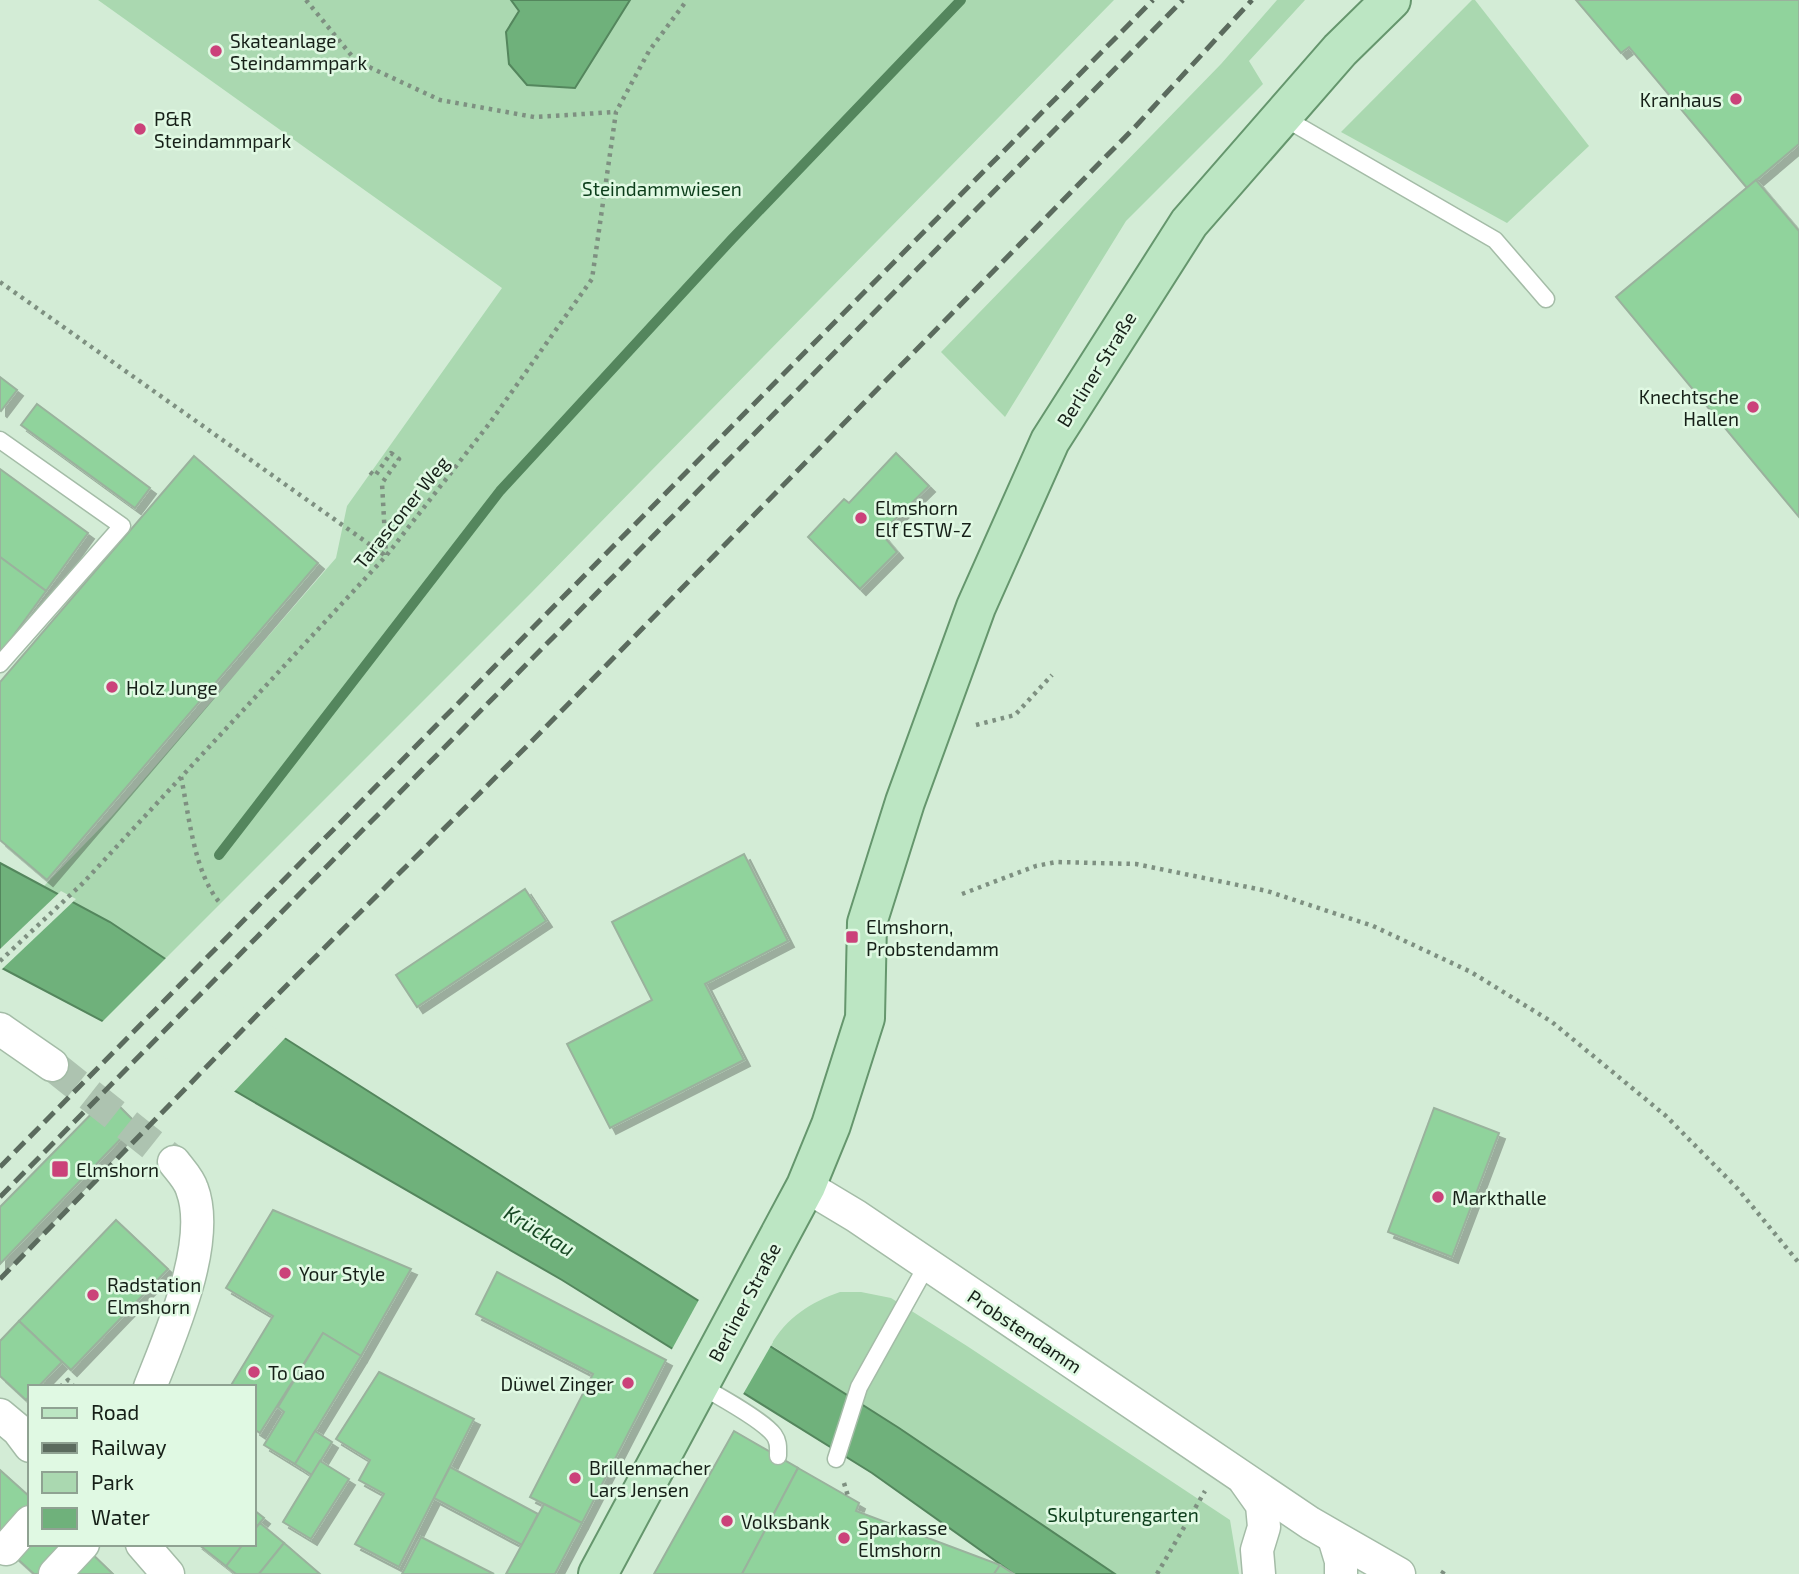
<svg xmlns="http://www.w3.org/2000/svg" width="1799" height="1574" viewBox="0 0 1799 1574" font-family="'Exo 2',sans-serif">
	<defs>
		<filter id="shadow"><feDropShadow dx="6" dy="6" stdDeviation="0" flood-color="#0004"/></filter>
	</defs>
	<rect width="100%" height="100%" fill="#d3ecd6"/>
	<g fill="#aad8b0">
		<path d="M98,0H1114L532,592L164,960L110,922L44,886L112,816L336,558L347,506L502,288Z"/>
		<path d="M1277,0H1305L1249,61L1263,84L1126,221L1005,417L941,352L1221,64Z"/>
		<path d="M1472,0H1475L1589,146L1507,223L1341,132Z"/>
		<path d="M840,1292H861L891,1298L967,1346L1230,1520L1239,1574H1115L899,1428L771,1345C786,1318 811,1302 840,1292Z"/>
	</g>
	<g fill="#6fb17b" stroke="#54865d" stroke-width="2">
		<path d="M511,0H630L575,88L527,85L509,64L506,32L519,11Z"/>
		<path d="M0,863L110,922L275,1032L899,1428L1115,1574H1014L872,1473L562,1280L235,1091L0,967Z"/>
	</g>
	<g fill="#d3ecd6">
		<path d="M61,891L76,899L0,971V949Z"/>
		<path d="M167,957L287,1036L233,1093L100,1024Z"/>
		<path d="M701,1296L773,1342L742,1396L671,1351Z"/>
	</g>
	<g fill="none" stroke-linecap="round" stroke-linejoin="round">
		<path stroke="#54865d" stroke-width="10" d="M219,855L500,491L732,239L961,0"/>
	</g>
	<g fill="#90d39c" stroke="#9ab29d" stroke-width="2" filter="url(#shadow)">
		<path d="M1576,0H1799V144L1747,188L1629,47L1621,53Z"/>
		<path d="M1756,180L1799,231V517L1616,297Z"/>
		<path d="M0,377L17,390L1,411L0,410Z"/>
		<path d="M37,404L150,488L135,508L21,425Z"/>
		<path d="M896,453L929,486L881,533L897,552L860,589L808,537L844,499L849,503Z"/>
		<path d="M194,456L318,563L47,880L0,840V682Z"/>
		<path d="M0,469L88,533L46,591L0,557Z"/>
		<path d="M0,557L46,591L0,654Z"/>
		<path d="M744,854L788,941L705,984L744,1060L610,1128L567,1044L652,1000L612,922Z"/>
		<path d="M525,889L546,921L417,1007L396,975Z"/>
		<path d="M109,1096L136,1123L0,1264V1207Z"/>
		<path d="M1434,1108L1499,1133L1452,1257L1388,1232Z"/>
		<path d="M273,1210L411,1269L361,1356L323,1333L260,1433L254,1429V1387H230L273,1316L226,1288Z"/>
		<path d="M116,1220L168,1269L71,1370L19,1321Z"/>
		<path d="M497,1272L666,1360L582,1523L530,1497L593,1374L476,1314Z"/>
		<path d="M19,1321L62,1362L38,1387H30V1396L26,1400L0,1376V1341Z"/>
		<path d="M323,1333L361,1356L295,1464L264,1445L284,1412L278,1407Z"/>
		<path d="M379,1372L474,1419L399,1567L355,1544L384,1494L359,1480L370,1460L336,1439Z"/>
		<path d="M315,1431L332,1442L312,1475L295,1464Z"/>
		<path d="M734,1431L798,1468L742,1574H654Z"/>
		<path d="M320,1461L349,1479L311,1539L283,1522Z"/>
		<path d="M450,1467L538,1514L522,1545L434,1498Z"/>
		<path d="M798,1468L859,1503L856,1511L1000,1565L994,1574H742Z"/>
		<path d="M0,1470L30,1497V1511L0,1542Z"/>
		<path d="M544,1504L582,1523L555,1574H506Z"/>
		<path d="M254,1510L264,1518L254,1530Z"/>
		<path d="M260,1523L284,1543L259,1574H236L226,1566L243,1544H254V1530Z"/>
		<path d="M421,1537L494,1574H402Z"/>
		<path d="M284,1543L320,1574H259Z"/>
		<path d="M30,1544H71L42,1574H34L12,1554Z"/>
		<path d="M198,1544H243L226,1566Z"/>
		<path d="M86,1548L113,1574H62Z"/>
		<path d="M1000,1565L1014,1574H994Z"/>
	</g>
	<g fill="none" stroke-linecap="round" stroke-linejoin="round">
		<path stroke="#adc3b0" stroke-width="32" stroke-dasharray="32 16" stroke-linecap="butt" d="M52,1065L174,1162"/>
		<g stroke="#a4bca7" stroke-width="19">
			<g id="lane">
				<path d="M1281,116L1495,240L1546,299"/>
				<path d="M0,440L122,526L0,664"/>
				<path d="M699,1385C717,1395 763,1420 774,1435C779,1442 778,1448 778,1456"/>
				<path d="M836,1459L859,1387L927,1265"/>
			</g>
		</g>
		<g stroke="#a4bca7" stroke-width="35">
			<g id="street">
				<path d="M0,1029L52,1065"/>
				<path d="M806,1186L856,1216L1310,1523L1399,1574"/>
				<path d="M150,1387C170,1336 212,1242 192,1189C189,1179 180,1170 174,1162"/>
				<path d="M0,1415L18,1430L30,1446"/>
				<path d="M1245,1481L1262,1505L1264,1527L1257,1550L1259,1574"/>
				<path d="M1334,1538L1341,1561V1574"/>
				<path d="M142,1544L168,1574"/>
				<path d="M6,1549L30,1522"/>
				<path d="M55,1574L83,1544"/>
			</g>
		</g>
		<g stroke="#65966d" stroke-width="42">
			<path id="primary" d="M598,1574L806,1186L831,1125L865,1018L867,923L905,802L976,607L1050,441L1189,223L1340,50L1391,0"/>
		</g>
		<g stroke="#7e9081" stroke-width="4.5" stroke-dasharray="3.5 5" stroke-linecap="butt">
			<path d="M306,0L356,61L440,100L534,117L616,112"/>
			<path d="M0,282L386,556"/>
			<path d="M370,472L375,476L391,453L399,459L382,483L386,555"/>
			<path d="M976,725L1015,715L1052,675"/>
			<path d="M181,777C189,814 194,875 221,904"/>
			<path d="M962,894L1036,866L1056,862L1136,864L1267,891L1373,926L1471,972L1552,1022L1666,1116L1738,1189L1799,1263"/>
			<path d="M0,961L83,883L386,556L489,424L592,279L616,112L649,51L687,0"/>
			<path d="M60,1387L68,1380L74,1387"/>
			<path d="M844,1483L848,1496"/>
			<path d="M1157,1574L1205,1491"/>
			<path d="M1442,1574L1445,1569"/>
		</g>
		<use href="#lane" stroke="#fff" stroke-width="16"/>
		<use href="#street" stroke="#fff" stroke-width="32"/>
		<use href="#primary" stroke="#bce6c3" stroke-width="38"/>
		<g stroke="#5b6b5e" stroke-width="5" stroke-dasharray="14 7" stroke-linecap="butt">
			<path d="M0,1167L1153,0"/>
			<path d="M0,1197L1183,0"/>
			<path d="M0,1279L258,1014L527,746L1135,127L1252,0"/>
		</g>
	</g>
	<g fill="#cb427a" stroke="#e0f9e3" stroke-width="2.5">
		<circle cx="216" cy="51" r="7"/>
		<circle cx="1736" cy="99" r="7"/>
		<circle cx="140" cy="129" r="7"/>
		<circle cx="1753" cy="407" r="7"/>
		<circle cx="861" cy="518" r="7"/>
		<circle cx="112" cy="687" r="7"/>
		<rect x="845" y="930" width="14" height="14" rx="3.5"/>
		<rect x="51" y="1160" width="18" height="18" rx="3.5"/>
		<circle cx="1438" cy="1197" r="7"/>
		<circle cx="285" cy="1273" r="7"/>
		<circle cx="93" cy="1295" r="7"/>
		<circle cx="254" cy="1372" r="7"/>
		<circle cx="628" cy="1383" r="7"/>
		<circle cx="575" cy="1478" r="7"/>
		<circle cx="727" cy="1521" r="7"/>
		<circle cx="844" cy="1538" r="7"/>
	</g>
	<g text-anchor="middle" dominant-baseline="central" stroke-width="5" stroke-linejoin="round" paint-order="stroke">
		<g font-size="19" fill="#162018" stroke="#e0f9e3" text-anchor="start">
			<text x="230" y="40">Skateanlage<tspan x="230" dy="22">Steindammpark</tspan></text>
			<text x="1722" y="99" text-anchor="end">Kranhaus</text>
			<text x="154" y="118">P&amp;R<tspan x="154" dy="22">Steindammpark</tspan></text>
			<text x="1739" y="396" text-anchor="end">Knechtsche<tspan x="1739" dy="22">Hallen</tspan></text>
			<text x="875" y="507">Elmshorn<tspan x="875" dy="22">Elf ESTW-Z</tspan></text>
			<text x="126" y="687">Holz Junge</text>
			<text x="866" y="926">Elmshorn,<tspan x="866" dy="22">Probstendamm</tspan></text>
			<text x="76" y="1169">Elmshorn</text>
			<text x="1452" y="1197">Markthalle</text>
			<text x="299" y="1273">Your Style</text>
			<text x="107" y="1284">Radstation<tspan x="107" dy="22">Elmshorn</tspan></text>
			<text x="268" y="1372">To Gao</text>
			<text x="614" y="1383" text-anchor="end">Düwel Zinger</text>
			<text x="589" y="1467">Brillenmacher<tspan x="589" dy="22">Lars Jensen</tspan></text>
			<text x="741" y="1521">Volksbank</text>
			<text x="858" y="1527">Sparkasse<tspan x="858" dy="22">Elmshorn</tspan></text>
		</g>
		<g font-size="19" fill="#0b3d1a" stroke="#e0f9e3">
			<text x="662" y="188">Steindammwiesen</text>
			<text x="1123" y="1514">Skulpturengarten</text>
		</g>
		<g font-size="19" fill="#162018" stroke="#e0f9e3">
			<text transform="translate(1096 369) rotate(-58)">Berliner Straße</text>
			<text transform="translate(401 512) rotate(-51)">Tarasconer Weg</text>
			<text transform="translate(744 1302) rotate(-62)">Berliner Straße</text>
			<text transform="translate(1025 1331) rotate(34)">Probstendamm</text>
		</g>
		<g font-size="21" font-style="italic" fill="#174723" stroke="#e0f9e3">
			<text transform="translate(540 1230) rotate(31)">Krückau</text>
		</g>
	</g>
	<rect x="28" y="1385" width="228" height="161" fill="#e0f9e3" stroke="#8fa292" stroke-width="2"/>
	<rect x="42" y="1408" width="35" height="10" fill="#bce6c3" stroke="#8fa292" stroke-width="2"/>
	<text x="91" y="1420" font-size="21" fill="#162018">Road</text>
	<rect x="42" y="1443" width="35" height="10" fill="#5b6b5e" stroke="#8fa292" stroke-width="2"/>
	<text x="91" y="1455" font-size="21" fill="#162018">Railway</text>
	<rect x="42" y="1472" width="35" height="21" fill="#aad8b0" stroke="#8fa292" stroke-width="2"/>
	<text x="91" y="1490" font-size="21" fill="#162018">Park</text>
	<rect x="42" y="1508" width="35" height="21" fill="#6fb17b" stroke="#8fa292" stroke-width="2"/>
	<text x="91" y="1525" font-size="21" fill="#162018">Water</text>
</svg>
